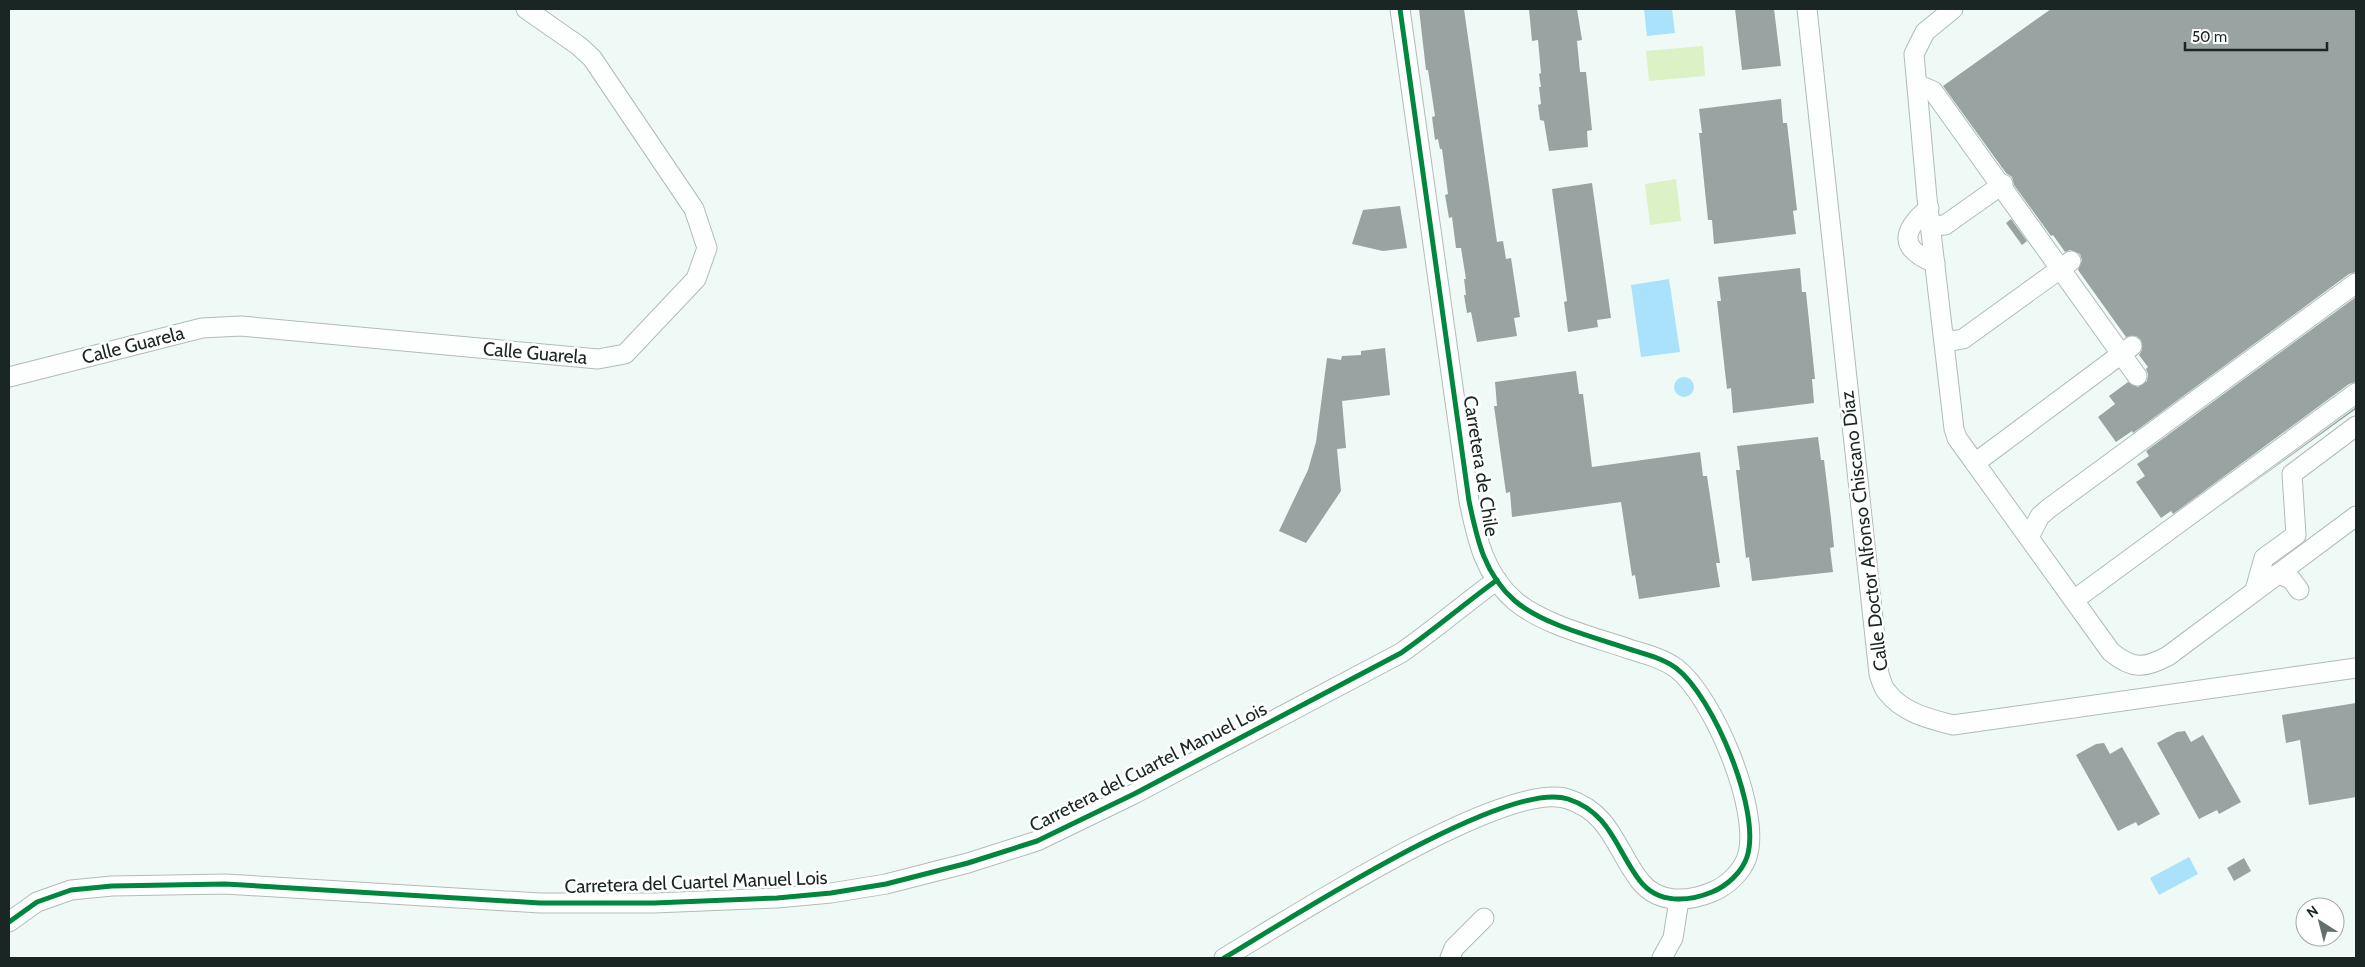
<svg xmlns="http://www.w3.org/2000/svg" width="2365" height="967" viewBox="0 0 2365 967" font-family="Cabin,sans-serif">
	<rect width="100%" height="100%" fill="#effaf7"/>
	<g fill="#dcf1c6">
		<path d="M1703,46L1705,76L1649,81L1646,51Z"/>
		<path d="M1676,179L1681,221L1650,225L1645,184Z"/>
	</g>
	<g fill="#a9e2fa">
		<path d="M1644,9H1672L1675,33L1647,36Z"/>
		<path d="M1669,279L1680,352L1641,357L1631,285Z"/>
		<circle cx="1684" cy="387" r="10"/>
		<path d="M2189,857L2198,874L2159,895L2150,878Z"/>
	</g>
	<g fill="#98a3a2">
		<path d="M1419,9H1464L1497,242L1503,241L1506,259L1511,258L1520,317L1514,318L1517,336L1477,342L1471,312L1467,313L1464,295H1466L1464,279H1466L1461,248H1456L1452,217L1449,218L1445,195L1448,194L1442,149H1440L1438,139L1435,140L1432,117L1435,116L1428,70H1426Z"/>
		<path d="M1529,9H1577L1582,40L1577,41L1580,72H1586L1592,130L1587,131L1588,147L1549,151L1544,121L1540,120L1538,105L1541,104L1539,87H1541L1539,74L1541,73L1538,40L1532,41Z"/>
		<path d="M1735,9H1774L1781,66L1742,70Z"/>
		<path d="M2051,9H2356V272L2349,274L2133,433L2132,431L2116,442L2098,417L2115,404L2109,396L2128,382L2138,387L2147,381L2148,374L2146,369L2148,367L2139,355L2142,350L2141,340L2136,336L2126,337L2078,270L2082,260L2080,254L2070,250L2065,252L2053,235L2051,236L2014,185L2012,177L2006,173L1943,86Z"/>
		<path d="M1781,99L1783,123H1787L1797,210L1793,211L1796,234L1714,244L1712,220H1708L1699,133H1702L1699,109Z"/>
		<path d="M1592,183L1611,318L1597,320L1598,327L1568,332L1564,302L1567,301L1552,189Z"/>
		<path d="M1400,206L1407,248L1383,251L1352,244L1363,210Z"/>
		<path d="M2011,219L2027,241L2022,245L2006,223Z"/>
		<path d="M1800,268L1802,292H1806L1815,379H1812L1814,403L1733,413L1731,388L1727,389L1717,301H1721L1718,277Z"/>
		<path d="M2356,297V382L2349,384L2173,514L2171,511L2161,518L2136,482L2145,476L2137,464L2149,456L2146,451Z"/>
		<path d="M1385,348L1390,395L1342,401L1346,448L1337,449L1341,491L1306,543L1279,531L1308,470L1316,442L1327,358L1341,360L1342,356L1361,355V351Z"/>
		<path d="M1576,371L1579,394H1583L1592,467L1700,452L1703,476H1707L1720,563H1716L1720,587L1639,599L1635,575L1632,576L1621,502L1512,517L1510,492L1506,493L1494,406H1497L1495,382Z"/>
		<path d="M2356,407V409L2218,508Z"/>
		<path d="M1818,437L1821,460H1824L1831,518L1834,547L1830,548L1833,572L1752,581L1749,557L1746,558L1736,470H1740L1737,446Z"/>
		<path d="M2356,703V797L2309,805L2300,740L2286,743L2282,715Z"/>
		<path d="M2185,731L2191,742L2203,735L2241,802L2219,814L2217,810L2199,819L2157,743L2177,732Z"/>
		<path d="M2104,743L2110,754L2122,747L2160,814L2138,826L2136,822L2118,831L2076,755L2096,744Z"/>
		<path d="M2244,858L2251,871L2234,881L2227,868Z"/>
	</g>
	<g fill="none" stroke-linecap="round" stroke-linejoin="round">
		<g stroke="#b1bcb9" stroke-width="21">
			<g id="minor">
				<path d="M1807,9L1879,674C1881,680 1883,688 1887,692C1903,713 1930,719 1953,725L2356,668"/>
				<path d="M1953,9L1925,32L1914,54L1927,198L1954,429L1957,438L2111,652C2132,669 2144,669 2168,656L2356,516"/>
				<path d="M1917,84L1933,91L2137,376"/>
				<path d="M1929,208C1901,231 1899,249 1935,263"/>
				<path d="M1931,226L1945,225L2003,184"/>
				<path d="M1944,336L1951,341L1963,339L2071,261"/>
				<path d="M9,377L202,328L241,326L598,359L625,354L696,279L707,248L694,209L592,58L579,46L526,9"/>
				<path d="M1975,463L2132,346"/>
				<path d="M2029,537L2040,516L2048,509L2356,283"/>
				<path d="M2278,574L2291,579L2299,590"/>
				<path d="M2255,590L2264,558L2296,535L2292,474L2356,426"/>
				<path d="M2074,600L2356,393"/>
				<path d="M9,922L37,902L71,890L112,886L225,884L540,903H654L777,898L831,893L886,884L968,863L1037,841L1134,794L1401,653C1434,630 1464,604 1497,580"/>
				<path d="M1224,958C1285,922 1506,778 1568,799C1611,813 1616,850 1640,881C1658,904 1688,902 1712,892C1727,886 1742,872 1747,857C1762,812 1713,696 1676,668C1662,658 1645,654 1629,649C1594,637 1544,625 1515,601C1484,574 1477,539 1469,501L1400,9"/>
				<path d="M1450,958L1454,948L1484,918"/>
				<path d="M1662,958L1673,938L1679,900"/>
			</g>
		</g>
		<use href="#minor" stroke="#fdfefe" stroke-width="19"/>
		<g stroke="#fff" stroke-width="8">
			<g id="cycleway">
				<path d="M9,922L37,902L71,890L112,886L225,884L540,903H654L777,898L831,893L886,884L968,863L1037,841L1134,794L1401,653C1434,630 1464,604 1497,580"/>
				<path d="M1224,958C1285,922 1506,778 1568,799C1611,813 1616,850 1640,881C1658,904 1688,902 1712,892C1727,886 1742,872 1747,857C1762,812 1713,696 1676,668C1662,658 1645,654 1629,649C1594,637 1544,625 1515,601C1484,574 1477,539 1469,501L1400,9"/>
			</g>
		</g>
		<use href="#cycleway" stroke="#00873e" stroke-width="5"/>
	</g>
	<g text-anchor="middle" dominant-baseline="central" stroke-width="5" stroke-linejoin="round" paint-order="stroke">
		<g font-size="19" fill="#1a2623" stroke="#fff">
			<text transform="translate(133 345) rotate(-14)">Calle Guarela</text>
			<text transform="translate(535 353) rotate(5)">Calle Guarela</text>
			<text transform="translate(1481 466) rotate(81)">Carretera de Chile</text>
			<text transform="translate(1864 531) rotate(-97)">Calle Doctor Alfonso Chiscano Díaz</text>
			<text transform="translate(1148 767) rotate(-27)">Carretera del Cuartel Manuel Lois</text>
			<text transform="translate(696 882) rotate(-2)">Carretera del Cuartel Manuel Lois</text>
		</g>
	</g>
	<rect width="2365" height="967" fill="none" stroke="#1a2623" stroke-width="20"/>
	<g transform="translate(2320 922) rotate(324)"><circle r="24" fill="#ffffff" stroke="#a3a8a7"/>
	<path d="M0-4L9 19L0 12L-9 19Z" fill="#65706d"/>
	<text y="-8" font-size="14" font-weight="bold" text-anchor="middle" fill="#1a2623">N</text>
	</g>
	<path d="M2185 42v8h142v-8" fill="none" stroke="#1a2623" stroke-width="2.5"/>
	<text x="2192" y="42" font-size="15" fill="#1a2623" stroke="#ffffff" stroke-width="4" paint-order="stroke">50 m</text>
</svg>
